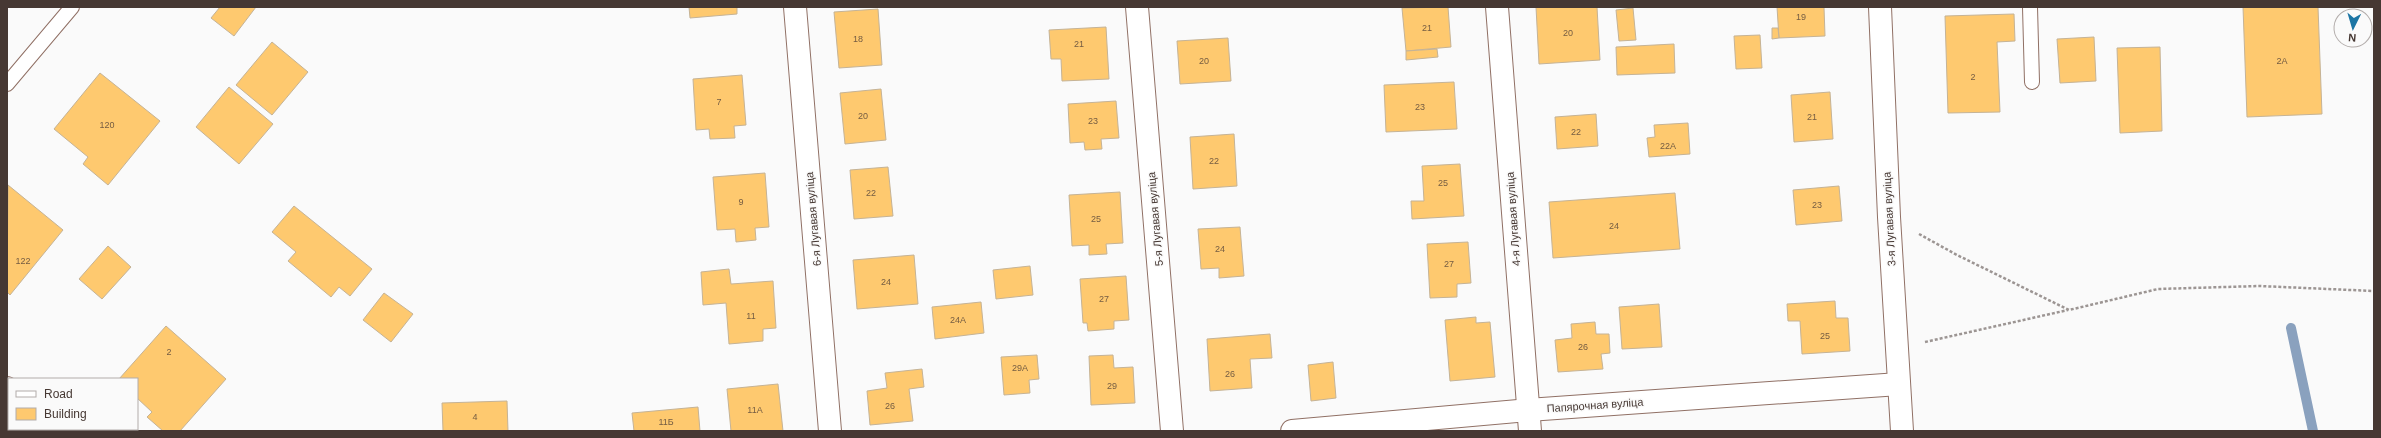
<svg xmlns="http://www.w3.org/2000/svg" width="2381" height="438" viewBox="0 0 2381 438" font-family="Helvetica,sans-serif">
	<rect width="100%" height="100%" fill="#fafafa"/>
	<g fill="none" stroke-linecap="round" stroke-linejoin="round">
		<path stroke="#8aa1be" stroke-width="10" d="M2291,328L2313,431"/>
	</g>
	<g fill="#fec96f" stroke="#c5b396">
		<path d="M220,7H219H256L234,36L211,18Z"/>
		<path d="M689,7H737V14L690,18Z"/>
		<path d="M1448,7L1451,47L1406,51L1402,8Z"/>
		<path d="M1536,7H1597L1600,60L1539,64Z"/>
		<path d="M1777,7H1824L1825,36L1779,38Z"/>
		<path d="M2243,7H2318L2322,114L2247,117Z"/>
		<path d="M1633,8L1636,40L1619,41L1616,10Z"/>
		<path d="M878,9L882,65L839,68L834,12Z"/>
		<path d="M2014,14L2015,41L1997,42L2000,112L1948,113L1945,16Z"/>
		<path d="M1106,27L1109,79L1062,81L1061,59H1051L1049,30Z"/>
		<path d="M1772,28H1778L1779,38L1772,39Z"/>
		<path d="M1760,35L1762,68L1736,69L1734,36Z"/>
		<path d="M2094,37L2096,81L2060,83L2057,39Z"/>
		<path d="M1228,38L1231,81L1180,84L1177,41Z"/>
		<path d="M272,42L308,72L272,115L236,85Z"/>
		<path d="M1674,44L1675,73L1617,75L1616,47Z"/>
		<path d="M2160,47L2162,131L2120,133L2117,48Z"/>
		<path d="M1437,49L1438,57L1406,60V51Z"/>
		<path d="M100,73L160,121L108,185L83,164L88,157L54,129Z"/>
		<path d="M742,75L746,125L734,126L735,138L710,139L709,129L696,130L693,79Z"/>
		<path d="M1454,82L1457,129L1386,132L1384,85Z"/>
		<path d="M229,87L273,124L239,164L196,127Z"/>
		<path d="M881,89L886,140L845,144L840,93Z"/>
		<path d="M1830,92L1833,139L1794,142L1791,95Z"/>
		<path d="M1116,101L1119,138L1101,139L1102,149L1085,150L1084,142L1070,143L1068,104Z"/>
		<path d="M1596,114L1598,146L1557,149L1555,117Z"/>
		<path d="M1688,123L1690,154L1649,157L1647,138L1655,137L1654,125Z"/>
		<path d="M1234,134L1237,186L1193,189L1190,137Z"/>
		<path d="M1460,164L1464,216L1412,219L1411,201H1424L1422,166Z"/>
		<path d="M888,167L893,216L854,219L850,170Z"/>
		<path d="M765,173L769,227L755,228L756,240L736,242L735,229L717,230L713,177Z"/>
		<path d="M8,185L63,230L10,295L7,292Z"/>
		<path d="M1839,186L1842,221L1796,225L1793,190Z"/>
		<path d="M1120,192L1123,243L1106,244L1107,254L1089,255V245L1072,246L1069,195Z"/>
		<path d="M1675,193L1680,249L1553,258L1549,202Z"/>
		<path d="M294,206L372,269L350,296L339,287L331,297L288,261L296,252L272,232Z"/>
		<path d="M1240,227L1244,276L1219,278V268L1201,269L1198,229Z"/>
		<path d="M1468,242L1471,283L1457,284V297L1430,298L1427,244Z"/>
		<path d="M108,246L131,267L102,299L79,279Z"/>
		<path d="M914,255L918,304L857,309L853,260Z"/>
		<path d="M1030,266L1033,295L996,299L993,270Z"/>
		<path d="M729,269L731,284L773,281L776,328L763,329V341L729,344L726,303L703,305L701,272Z"/>
		<path d="M1126,276L1129,320L1114,321V329L1088,331L1087,323H1083L1080,279Z"/>
		<path d="M384,293L413,314L391,342L363,320Z"/>
		<path d="M1835,301L1836,318H1848L1850,351L1802,354L1800,321H1788L1787,304Z"/>
		<path d="M981,302L984,333L935,339L932,307Z"/>
		<path d="M1659,304L1662,347L1622,349L1619,307Z"/>
		<path d="M1476,317V323L1490,322L1495,377L1450,381L1445,320Z"/>
		<path d="M1595,322L1596,334H1609L1610,353L1601,354L1603,369L1558,372L1555,340L1572,338L1571,324Z"/>
		<path d="M166,326L226,379L180,431H163L147,417L152,412L137,398V379H119Z"/>
		<path d="M1270,334L1272,358L1250,359L1252,388L1210,391L1207,339Z"/>
		<path d="M1037,355L1039,379L1029,380L1030,393L1004,395L1001,357Z"/>
		<path d="M1113,355L1114,368L1133,367L1135,403L1091,405L1089,356Z"/>
		<path d="M1333,362L1336,398L1311,401L1308,365Z"/>
		<path d="M922,369L924,387L909,389L913,421L870,425L867,391L887,388L885,373Z"/>
		<path d="M778,384L783,431H731L727,389Z"/>
		<path d="M507,401L508,431H443L442,403Z"/>
		<path d="M698,407L700,431H634L632,413Z"/>
	</g>
	<g fill="none" stroke-linecap="round" stroke-linejoin="round">
		<g stroke="#907065" stroke-width="16">
			<g id="lane">
				<path d="M2030,7L2032,82"/>
				<path d="M7,84L72,7"/>
			</g>
		</g>
		<g stroke="#907065" stroke-width="24">
			<g id="street">
				<path d="M795,7L830,431"/>
				<path d="M1137,7L1172,431"/>
				<path d="M1497,7L1530,431"/>
				<path d="M1880,7L1889,217L1902,431"/>
				<path d="M7,388L9,390"/>
				<path d="M52,429L54,431"/>
				<path d="M1292,431L1528,410L1899,384"/>
			</g>
		</g>
		<g stroke="#9c9593" stroke-width="2.5" stroke-dasharray="3 2" stroke-linecap="butt">
			<path d="M1919,234L1957,255L2069,310L2158,289L2259,286L2374,291"/>
			<path d="M1925,342L2068,310"/>
		</g>
		<use href="#lane" stroke="#fff" stroke-width="14"/>
		<use href="#street" stroke="#fff" stroke-width="22"/>
	</g>
	<g text-anchor="middle" dominant-baseline="central" stroke-width="3" stroke-linejoin="round" paint-order="stroke">
		<g font-size="9" fill="#745c42">
			<text x="1801" y="17">19</text>
			<text x="1427" y="28">21</text>
			<text x="1568" y="33">20</text>
			<text x="858" y="39">18</text>
			<text x="1079" y="44">21</text>
			<text x="1204" y="61">20</text>
			<text x="2282" y="61">2А</text>
			<text x="1973" y="77">2</text>
			<text x="719" y="102">7</text>
			<text x="1420" y="107">23</text>
			<text x="863" y="116">20</text>
			<text x="1812" y="117">21</text>
			<text x="1093" y="121">23</text>
			<text x="107" y="125">120</text>
			<text x="1576" y="132">22</text>
			<text x="1668" y="146">22А</text>
			<text x="1214" y="161">22</text>
			<text x="1443" y="183">25</text>
			<text x="871" y="193">22</text>
			<text x="741" y="202">9</text>
			<text x="1817" y="205">23</text>
			<text x="1096" y="219">25</text>
			<text x="1614" y="226">24</text>
			<text x="1220" y="249">24</text>
			<text x="23" y="261">122</text>
			<text x="1449" y="264">27</text>
			<text x="886" y="282">24</text>
			<text x="1104" y="299">27</text>
			<text x="751" y="316">11</text>
			<text x="958" y="320">24А</text>
			<text x="1825" y="336">25</text>
			<text x="1583" y="347">26</text>
			<text x="169" y="352">2</text>
			<text x="1020" y="368">29А</text>
			<text x="1230" y="374">26</text>
			<text x="1112" y="386">29</text>
			<text x="890" y="406">26</text>
			<text x="755" y="410">11А</text>
			<text x="475" y="417">4</text>
			<text x="666" y="422">11Б</text>
		</g>
		<g font-size="11" fill="#463833" stroke="#fafafa">
			<text transform="translate(813 219) rotate(-95)">6-я Лугавая вуліца</text>
			<text transform="translate(1155 219) rotate(-95)">5-я Лугавая вуліца</text>
			<text transform="translate(1513 219) rotate(-94)">4-я Лугавая вуліца</text>
			<text transform="translate(1889 219) rotate(-93)">3-я Лугавая вуліца</text>
			<text transform="translate(1595 405) rotate(-4)">Папярочная вуліца</text>
		</g>
	</g>
	<rect width="2381" height="438" fill="none" stroke="#463833" stroke-width="16"/>
	<rect x="8" y="378" width="130" height="52" fill="#fafafa" stroke="#b2acaa"/>
	<rect x="16" y="391" width="20" height="6" fill="#ffffff" stroke="#b2acaa"/>
	<text x="44" y="398" font-size="12" fill="#463833">Road</text>
	<rect x="16" y="408" width="20" height="12" fill="#fec96f" stroke="#b2acaa"/>
	<text x="44" y="418" font-size="12" fill="#463833">Building</text>
	<g transform="translate(2353 28) rotate(185)"><circle r="19" fill="#fafafa" stroke="#b2acaa"/>
	<path d="M0-3L7 15L0 10L-7 15Z" fill="#1c75a4"/>
	<text y="-6" font-size="11" font-weight="bold" text-anchor="middle" fill="#463833">N</text>
	</g>
</svg>
